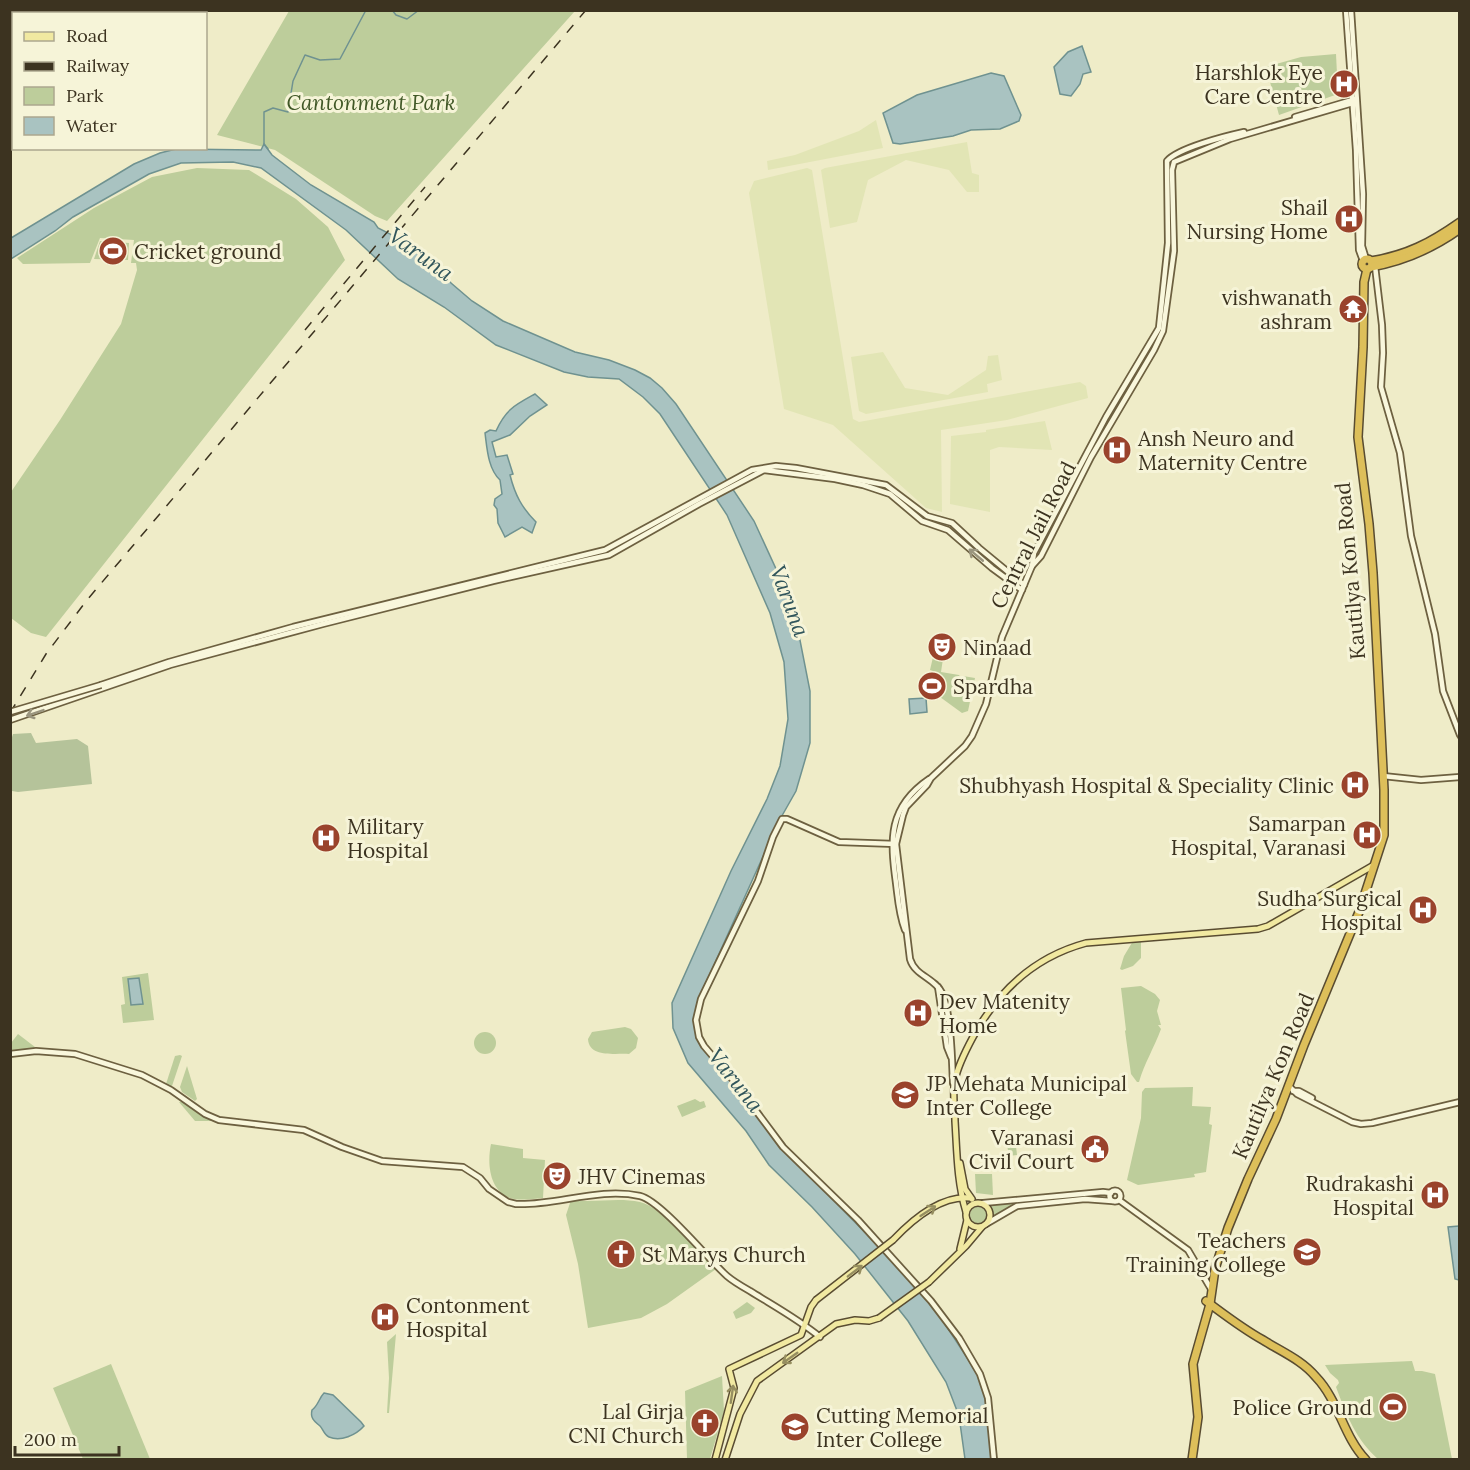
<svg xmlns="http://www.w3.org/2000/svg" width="1470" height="1470" viewBox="0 0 1470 1470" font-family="Lora,serif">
	<rect width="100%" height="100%" fill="#efecc8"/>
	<g fill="#e2e5b5">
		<path d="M876,120L883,148L768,170L767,161L795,155L859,131Z"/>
		<path d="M967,142L972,173L979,175V192H967L949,170L906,160L868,180L857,222L830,228L821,170L825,168Z"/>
		<path d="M807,168L812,170L853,419L859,422L1080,382L1086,386L1088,398L1007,420L941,430L942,512L926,508L833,425L784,409L749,193L754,181Z"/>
		<path d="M883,352L905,388L948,395L986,370L988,356L998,355L1002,380L987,384L988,392L866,414L859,411L851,357Z"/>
		<path d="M1045,421L1052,450L999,447L990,450V512L950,504L951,436L986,432V430Z"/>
	</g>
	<g fill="#bdcd9b">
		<path d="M289,11H575L387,221L375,216L275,150L217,135Z"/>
		<path d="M1336,54L1338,94L1279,115L1266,67L1301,57Z"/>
		<path d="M197,168L249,170L296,199L328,227L345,260L46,637L31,633L11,618V492L60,420L121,324L137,270L136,263H131L134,240L100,238L90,263L23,264L17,258L94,208L152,177Z"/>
		<path d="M100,241L129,243L128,260L94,259Z"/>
		<path d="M944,652L941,672L959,675L961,678L963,676L975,678L968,711L962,713L940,697L939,673L930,670L934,653Z"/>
		<path d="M925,678H936L938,695H927Z"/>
		<path d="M1133,941L1141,942V958L1133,966L1122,970L1120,969L1124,956Z"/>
		<path d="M148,973L154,1020L123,1023L121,1005L125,1004L122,977Z"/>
		<path d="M1141,986L1155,994L1160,1000L1157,1011L1161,1025H1158L1161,1029C1154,1048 1144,1064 1139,1082H1137L1131,1074L1125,1031L1126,1030L1121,988Z"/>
		<path d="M625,1027L631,1029L638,1038L636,1048L629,1054C615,1053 589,1058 588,1039L592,1032Z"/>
		<circle cx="485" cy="1043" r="11"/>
		<path d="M18,1034L35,1047L34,1048L11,1052V1043Z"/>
		<path d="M180,1055L182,1056L172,1086H169L166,1084L175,1056Z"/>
		<path d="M187,1066L197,1099L195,1101L182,1092L180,1087Z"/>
		<path d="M1193,1087L1192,1106L1211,1107L1209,1124L1212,1125L1206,1172L1194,1174L1195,1177L1138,1185L1127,1180L1141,1118L1142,1092L1145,1088Z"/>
		<path d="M695,1099L700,1102L704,1101L706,1107L682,1117L677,1106Z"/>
		<path d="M179,1102H182L213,1121H195Z"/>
		<path d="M1015,1137L1017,1155L1009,1156L1006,1139Z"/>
		<path d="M491,1144L523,1149V1158L545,1160L543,1198C533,1199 519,1201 510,1198C489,1190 487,1163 491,1144Z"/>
		<path d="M975,1174H992L993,1195L976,1193Z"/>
		<path d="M571,1200C593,1203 618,1197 640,1202C664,1208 698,1251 716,1269L667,1304L641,1318L588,1328L578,1264L566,1215Z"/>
		<path d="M1016,1203L993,1217L989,1205Z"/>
		<circle cx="979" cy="1215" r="9"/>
		<path d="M747,1302L755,1308L751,1313L736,1319L733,1312Z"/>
		<path d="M396,1334L389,1413H387L389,1378L387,1342Z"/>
		<path d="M1412,1361L1415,1371H1422L1435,1374L1452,1459H1378C1356,1440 1346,1414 1336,1387L1339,1383L1338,1380L1330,1373L1325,1365Z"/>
		<path d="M111,1364L150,1459H83L53,1388Z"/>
		<path d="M722,1376L724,1411L710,1459H687L685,1391Z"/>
	</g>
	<path fill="#b5c39a" d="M31,733L36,743L77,739L88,746L92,784L18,792L12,791L11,740L13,734Z"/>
	<g fill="#a9c3c1" stroke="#6f9290" stroke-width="1.5">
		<path d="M1082,46L1091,72L1083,74L1080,84L1071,96L1060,94L1054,67L1068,52Z"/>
		<path d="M991,73L1004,76L1021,115L1019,121L1000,129L971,130L953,136L900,144L893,143L883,113L917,95Z"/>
		<path d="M264,144L272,155L311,185L374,222L378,228L404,241L421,257L441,270L451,283L472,301L503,321L575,352L609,360L635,370L650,378L662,388L676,404L754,521L783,584L797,625L810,691V743L796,791L779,821L700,996L696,1026L700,1043L731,1076L807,1173L926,1295L981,1379L992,1419L995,1459H965L959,1416L946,1382L908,1321L855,1254L812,1207L769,1165L746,1131L688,1063L673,1028L672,1003L731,871L767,799L780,766L788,719L784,662L770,613L727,515L660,414L643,397L619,379L588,377L564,372L496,345L444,307L398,279L346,230L261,168L233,162L181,163L149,174L73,217L55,231L11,259V238L134,164L160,153L176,149L261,150Z"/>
		<path d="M535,394L547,405L530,416L510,435L492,442L496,457L507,455L513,474L510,475C515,495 522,508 536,522L532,533L522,527L505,537L498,523L497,509L494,505L495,499L502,494L500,480C488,469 487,448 485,433L490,430L496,431C506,409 515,405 535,394Z"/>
		<path d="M926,698L927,712L910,714L909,699Z"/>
		<path d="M139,978L143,1004L131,1005L128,979Z"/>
		<path d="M1459,1226H1460L1459,1280L1455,1279L1448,1227Z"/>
		<path d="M324,1393L333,1395L361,1422L364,1426C356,1435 341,1442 329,1437C324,1435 323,1429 320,1426C314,1421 310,1418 312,1410C318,1406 319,1398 324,1393Z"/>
	</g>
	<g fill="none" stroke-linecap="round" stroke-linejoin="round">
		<g stroke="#6f9290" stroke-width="1.5">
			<path d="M392,10L396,15L407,19L419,10"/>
			<path d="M268,149L264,144V112L273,108L288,112L293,81L305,55L320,60L340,59L366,10"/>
		</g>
		<g stroke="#6d6040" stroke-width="8">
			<g id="secondary">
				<path d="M1346,10L1356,150L1359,250L1363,261"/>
				<path d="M1351,10L1363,194L1362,246L1366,259"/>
				<path d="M1295,117L1356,99"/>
				<path d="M1375,266L1382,325L1383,353L1381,387L1400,453L1411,536L1435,634L1443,691L1460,735"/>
				<path d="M1032,566L1034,553L1106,417L1159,328L1168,243L1167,161C1178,148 1226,136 1244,132"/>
				<path d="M101,685L169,662L293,627L605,550L752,470L776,466L796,468L886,485L927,516L952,523L979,548L1024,585"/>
				<path d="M10,720L170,665L323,624L493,581L609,555L699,504L764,470L835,479L863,485L890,494L922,521L948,530L992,568L1022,590"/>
				<path d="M1383,776L1421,780L1460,777"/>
				<path d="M896,844L839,842L787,819H782L773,837L758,881L701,999L696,1020L699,1037L704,1046L733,1080L783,1147L858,1220L931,1301L959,1338L980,1374L988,1398L994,1460"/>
				<path d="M905,930C899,915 898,899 896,883C890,839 888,807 929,779"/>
				<path d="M938,987L947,1047L951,1057"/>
				<path d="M10,1054L36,1051L75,1054L142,1075L171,1090L205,1114L219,1120L304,1130L342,1147L382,1161L463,1167L480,1178L489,1189L508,1202L516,1204C555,1206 599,1187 640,1196C661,1201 708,1259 727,1276C734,1282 743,1287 750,1291C774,1306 798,1319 820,1337"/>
				<path d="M953,1083C952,1059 951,1013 942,993C935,978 915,976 910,959L896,844L903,815L906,807L927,785L931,778L965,746L972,736L986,704L1002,637L1032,566L1041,556L1091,457L1154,350L1163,331L1174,251L1172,170L1174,162L1230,139L1356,102"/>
				<path d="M1289,1086L1297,1094L1352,1122L1361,1124L1372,1123L1460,1102"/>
				<path d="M1293,1091H1299L1312,1098"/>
				<circle cx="1115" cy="1196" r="5.5"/>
				<path d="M1119,1200L1188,1250L1211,1289"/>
				<path d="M983,1203L1103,1192L1111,1193"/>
				<path d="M986,1224L1017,1206L1085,1199L1112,1201"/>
			</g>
		</g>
		<g stroke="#594c31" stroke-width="8">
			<g id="primary">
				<path d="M960,1163L965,1189L972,1199"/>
				<circle cx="978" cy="1215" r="12"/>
				<path d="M966,1212C957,1182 957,1153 955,1121C955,1108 952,1093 955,1080C958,1065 966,1050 973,1037C998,991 1034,957 1086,943L1258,929L1268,926L1374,865"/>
				<path d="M893,1240C912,1220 941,1195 970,1198"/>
				<path d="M960,1249L967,1220"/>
				<path d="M929,1282L966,1246L982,1227"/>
				<path d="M715,1460L734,1388L729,1369L801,1335L811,1307L816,1300"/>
				<path d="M725,1460L740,1414L757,1381L836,1324L855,1320L869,1321L879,1318"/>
			</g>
		</g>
		<g stroke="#594c31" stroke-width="10">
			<g id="highway">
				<circle cx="1367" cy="264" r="5"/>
				<path d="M1371,261C1407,255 1430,243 1460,222"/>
				<path d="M1371,267C1405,261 1432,249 1460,229"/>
				<path d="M1206,1301C1225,1315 1243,1329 1263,1340C1282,1352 1302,1360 1316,1377C1339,1401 1343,1436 1366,1460"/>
				<path d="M1192,1460L1198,1417L1193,1364L1210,1304L1215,1269L1228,1228L1248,1179L1276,1119L1304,1045L1359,912L1384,835V790L1373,573L1369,524L1358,437L1363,347L1364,282L1367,269"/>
			</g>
		</g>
		<use href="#secondary" stroke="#f9f7dc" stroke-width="4.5"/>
		<use href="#primary" stroke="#f1e9a1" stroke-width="5"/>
		<use href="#highway" stroke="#ddbf5a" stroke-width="7"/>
		<g stroke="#3c3320" stroke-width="1.5" stroke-dasharray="10 10" stroke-linecap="butt">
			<path d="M305,330L425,187"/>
			<path d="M10,713L46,654L87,600L586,10"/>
		</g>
		<g stroke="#6d6040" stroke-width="8" stroke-linecap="butt">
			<path id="secondary-bridge" d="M10,712L101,685"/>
		</g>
		<g stroke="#594c31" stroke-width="8" stroke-linecap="butt">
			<g id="primary-bridge">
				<path d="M816,1300L893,1240"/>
				<path d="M879,1318L929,1282"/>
			</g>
		</g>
		<use href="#secondary-bridge" stroke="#f9f7dc" stroke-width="4.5"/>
		<use href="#primary-bridge" stroke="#f1e9a1" stroke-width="5"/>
	</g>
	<defs><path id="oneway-shaft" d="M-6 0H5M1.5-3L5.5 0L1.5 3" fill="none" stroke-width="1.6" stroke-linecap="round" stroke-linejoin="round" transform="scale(1.5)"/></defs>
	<g stroke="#9a957e">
		<use href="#oneway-shaft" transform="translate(976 555) rotate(-140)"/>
		<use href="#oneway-shaft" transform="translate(35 713) rotate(161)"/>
	</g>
	<g stroke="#968e60">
		<use href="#oneway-shaft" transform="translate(928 1211) rotate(-33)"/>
		<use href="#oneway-shaft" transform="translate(855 1271) rotate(-37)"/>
		<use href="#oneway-shaft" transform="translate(790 1358) rotate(145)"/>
		<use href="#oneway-shaft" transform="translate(732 1394) rotate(-82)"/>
	</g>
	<defs>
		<g id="hospital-disc" transform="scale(1.5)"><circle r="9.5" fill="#9a432c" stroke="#f6f4d8"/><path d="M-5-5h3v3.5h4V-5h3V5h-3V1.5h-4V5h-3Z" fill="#fff"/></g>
		<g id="stadium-disc" transform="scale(1.5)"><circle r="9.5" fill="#9a432c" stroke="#f6f4d8"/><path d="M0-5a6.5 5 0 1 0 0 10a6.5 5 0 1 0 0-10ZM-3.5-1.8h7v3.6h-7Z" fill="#fff"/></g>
		<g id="temple-disc" transform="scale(1.5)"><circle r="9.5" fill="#9a432c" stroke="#f6f4d8"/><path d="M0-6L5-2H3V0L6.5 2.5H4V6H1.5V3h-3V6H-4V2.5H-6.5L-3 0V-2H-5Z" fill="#fff"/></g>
		<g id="theatre-disc" transform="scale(1.5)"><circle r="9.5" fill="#9a432c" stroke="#f6f4d8"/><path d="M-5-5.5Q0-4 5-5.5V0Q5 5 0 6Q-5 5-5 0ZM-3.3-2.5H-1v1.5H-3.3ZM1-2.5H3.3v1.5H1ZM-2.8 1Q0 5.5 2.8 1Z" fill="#fff"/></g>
		<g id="university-disc" transform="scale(1.5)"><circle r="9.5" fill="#9a432c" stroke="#f6f4d8"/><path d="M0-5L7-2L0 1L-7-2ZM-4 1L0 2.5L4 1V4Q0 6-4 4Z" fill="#fff"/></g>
		<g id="civic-disc" transform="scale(1.5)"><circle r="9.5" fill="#9a432c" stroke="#f6f4d8"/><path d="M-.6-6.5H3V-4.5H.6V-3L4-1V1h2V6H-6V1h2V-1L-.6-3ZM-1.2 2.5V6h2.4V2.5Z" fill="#fff"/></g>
		<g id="church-disc" transform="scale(1.5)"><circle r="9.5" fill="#9a432c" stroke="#f6f4d8"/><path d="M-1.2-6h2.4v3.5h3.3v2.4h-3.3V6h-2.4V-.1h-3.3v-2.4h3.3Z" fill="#fff"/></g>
	</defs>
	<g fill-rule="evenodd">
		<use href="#hospital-disc" x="1344" y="84"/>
		<use href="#hospital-disc" x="1349" y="219"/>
		<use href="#stadium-disc" x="113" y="251"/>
		<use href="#temple-disc" x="1353" y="309"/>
		<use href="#hospital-disc" x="1117" y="450"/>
		<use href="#theatre-disc" x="942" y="647"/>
		<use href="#stadium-disc" x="932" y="686"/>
		<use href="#hospital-disc" x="1355" y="785"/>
		<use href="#hospital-disc" x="1367" y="835"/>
		<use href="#hospital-disc" x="326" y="838"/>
		<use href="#hospital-disc" x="1423" y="910"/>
		<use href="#hospital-disc" x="918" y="1013"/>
		<use href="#university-disc" x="905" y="1095"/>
		<use href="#civic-disc" x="1095" y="1149"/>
		<use href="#theatre-disc" x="557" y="1176"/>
		<use href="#hospital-disc" x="1435" y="1195"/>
		<use href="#university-disc" x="1307" y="1252"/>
		<use href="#church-disc" x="621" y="1254"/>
		<use href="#hospital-disc" x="385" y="1317"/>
		<use href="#stadium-disc" x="1393" y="1407"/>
		<use href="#church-disc" x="705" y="1423"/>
		<use href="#university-disc" x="795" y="1427"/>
	</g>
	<g text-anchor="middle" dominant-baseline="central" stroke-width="6" stroke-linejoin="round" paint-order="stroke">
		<g font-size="21" fill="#3c3320" stroke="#f6f4d8" text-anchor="end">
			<text x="1323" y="72">Harshlok Eye<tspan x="1323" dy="24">Care Centre</tspan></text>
			<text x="1328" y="207">Shail<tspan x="1328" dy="24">Nursing Home</tspan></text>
			<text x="134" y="251" text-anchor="start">Cricket ground</text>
			<text x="1332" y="297">vishwanath<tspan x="1332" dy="24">ashram</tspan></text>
			<text x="1138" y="438" text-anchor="start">Ansh Neuro and<tspan x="1138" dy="24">Maternity Centre</tspan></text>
			<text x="963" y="647" text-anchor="start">Ninaad</text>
			<text x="953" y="686" text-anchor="start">Spardha</text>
			<text x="1334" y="785">Shubhyash Hospital &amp; Speciality Clinic</text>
			<text x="1346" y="823">Samarpan<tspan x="1346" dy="24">Hospital, Varanasi</tspan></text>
			<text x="347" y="826" text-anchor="start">Military<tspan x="347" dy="24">Hospital</tspan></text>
			<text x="1402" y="898">Sudha Surgical<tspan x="1402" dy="24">Hospital</tspan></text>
			<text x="939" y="1001" text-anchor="start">Dev Matenity<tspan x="939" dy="24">Home</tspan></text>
			<text x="926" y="1083" text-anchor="start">JP Mehata Municipal<tspan x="926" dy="24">Inter College</tspan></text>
			<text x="1074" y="1137">Varanasi<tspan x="1074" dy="24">Civil Court</tspan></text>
			<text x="578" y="1176" text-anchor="start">JHV Cinemas</text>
			<text x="1414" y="1183">Rudrakashi<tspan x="1414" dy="24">Hospital</tspan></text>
			<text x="1286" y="1240">Teachers<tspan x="1286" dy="24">Training College</tspan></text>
			<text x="642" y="1254" text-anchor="start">St Marys Church</text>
			<text x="406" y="1305" text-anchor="start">Contonment<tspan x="406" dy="24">Hospital</tspan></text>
			<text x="1372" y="1407">Police Ground</text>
			<text x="684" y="1411">Lal Girja<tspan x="684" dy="24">CNI Church</tspan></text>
			<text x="816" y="1415" text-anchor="start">Cutting Memorial<tspan x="816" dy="24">Inter College</tspan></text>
		</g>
		<g font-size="21" font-style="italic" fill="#415827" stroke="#f6f4d8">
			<text x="371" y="102">Cantonment Park</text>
		</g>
		<g font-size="21" fill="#3c3320" stroke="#f6f4d8">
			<text transform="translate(1033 535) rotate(-63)">Central Jail Road</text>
			<text transform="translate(1350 571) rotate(-95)">Kautilya Kon Road</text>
			<text transform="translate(1273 1076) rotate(-67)">Kautilya Kon Road</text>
		</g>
		<g font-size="22" font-style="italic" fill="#30555b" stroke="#f6f4d8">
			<text transform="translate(421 254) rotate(36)">Varuna</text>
			<text transform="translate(790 601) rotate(70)">Varuna</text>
			<text transform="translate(736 1080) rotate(52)">Varuna</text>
		</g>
	</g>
	<rect width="1470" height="1470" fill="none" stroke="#3c3320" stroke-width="24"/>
	<rect x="12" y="12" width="195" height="138" fill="#f6f4d8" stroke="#aca78e" stroke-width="1.5"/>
	<rect x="24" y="32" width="30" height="9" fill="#f1e9a1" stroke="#aca78e" stroke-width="1.5"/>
	<text x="66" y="42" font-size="18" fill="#3c3320">Road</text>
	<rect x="24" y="62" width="30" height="9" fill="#3c3320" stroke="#aca78e" stroke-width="1.5"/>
	<text x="66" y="72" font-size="18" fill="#3c3320">Railway</text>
	<rect x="24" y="87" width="30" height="18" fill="#bdcd9b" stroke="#aca78e" stroke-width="1.5"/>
	<text x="66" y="102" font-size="18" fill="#3c3320">Park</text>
	<rect x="24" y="117" width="30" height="18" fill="#a9c3c1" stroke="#aca78e" stroke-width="1.5"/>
	<text x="66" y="132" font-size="18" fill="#3c3320">Water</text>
	<path d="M15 1446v9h104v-9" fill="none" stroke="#3c3320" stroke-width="3"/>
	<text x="24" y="1446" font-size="18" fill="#3c3320" stroke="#f6f4d8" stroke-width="4.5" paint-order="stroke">200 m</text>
</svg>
